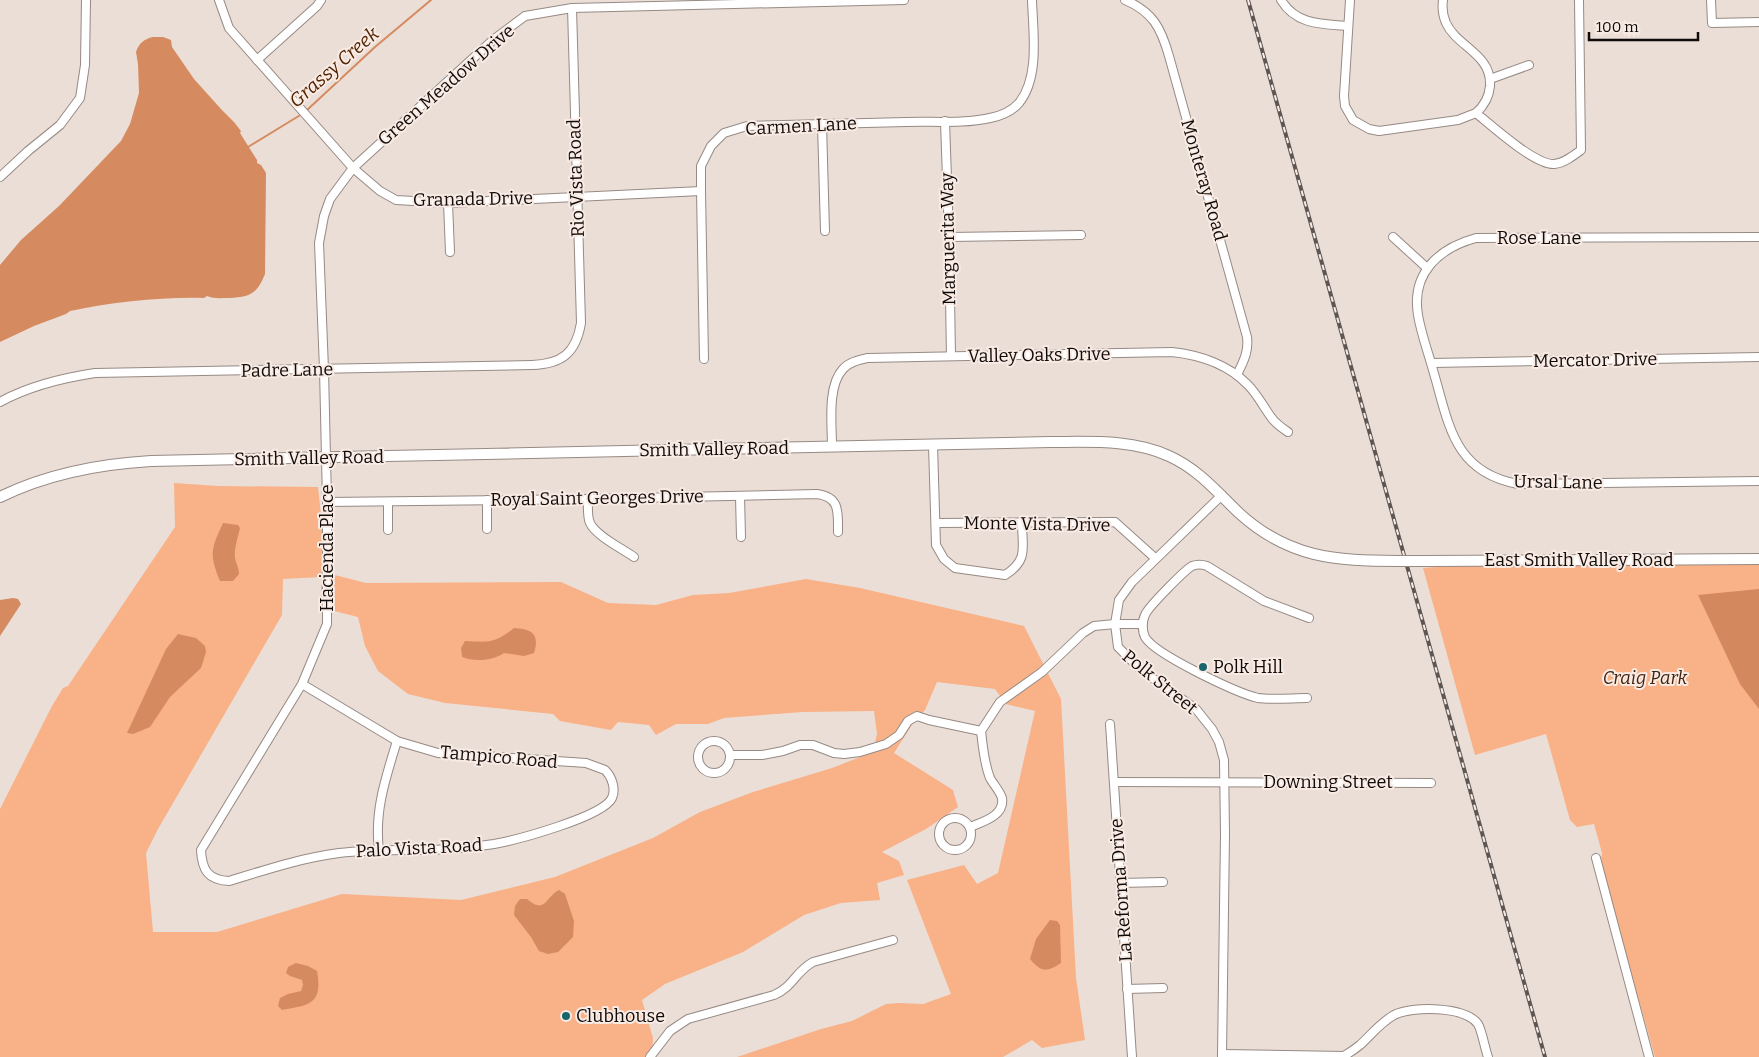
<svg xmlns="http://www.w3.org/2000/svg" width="1759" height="1057" viewBox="0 0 1759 1057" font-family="Bitter,serif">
	<rect width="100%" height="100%" fill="#ebded7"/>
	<g fill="#f9b187" fill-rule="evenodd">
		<path d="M174,483L218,486L318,487L327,573L366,583L561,582L608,603L656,605L693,595L729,593L806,579L860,588L1024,626L1061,699L1076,978L1085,1040L1042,1048L1032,1040L1003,1057H737L821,1029L852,1021L886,1004L898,1003L923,1004L951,994L907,880L964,865L977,884L998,873L1035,711L1006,704L995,689L937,682L925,710L913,723L894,753L953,790L958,807L926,829L882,852L899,861L904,875L877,883L880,900L841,903L804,915L743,952L665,984L642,1000L653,1038L652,1057H0V809L52,706L63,688L68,686L175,527ZM321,577V603L334,611L358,617L365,646L378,671L408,694L445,703L553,714L560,721L611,730L618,722L649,725L656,735L676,724H708L724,718L803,712L874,711L877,734L873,752L832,768L753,792L700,812L653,838L555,877L461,900L342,894L217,932H153L146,853L158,829L282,615L283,579Z"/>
		<path d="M1504,562L1759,564V1057H1655L1608,890L1601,862L1602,853L1594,824L1577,827L1570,820L1546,734L1475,755L1423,568Z"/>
	</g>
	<path fill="#d3895d" d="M1759,589V709L1740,684L1698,595Z"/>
	<g fill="#d58b5f">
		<path d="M153,37H163L171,40L172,47L194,79L221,109L234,122L241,131L240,133L257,160V163L261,165L266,173L265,274C257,294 250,297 229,298C222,298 213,299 207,296L204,298C159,297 115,302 70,311L66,314L34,326L0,342V265L21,240L59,206L121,141L130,124L139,93L138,64L136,52C139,43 144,39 153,37Z"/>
		<path d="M223,523L238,525L240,528C238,537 234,548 235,558C236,564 239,567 239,574L233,581H220C209,554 211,549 223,523Z"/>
		<path d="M13,598L18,599L21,604L0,636V600Z"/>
		<path d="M514,628C532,629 540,634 534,653L524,656L504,653C493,661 474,662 462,657L461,648L465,641C489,642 494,644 514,628Z"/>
		<path d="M178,634L196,638L205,646L206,652L201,668L170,697L150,727L133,734L127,733L166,649Z"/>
		<path d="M559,890L565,894L574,921L573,937L558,952L548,954L539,951L531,937L514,915L515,906L520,899H527C546,915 545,897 559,890Z"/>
		<path d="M1050,920L1057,921L1060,925L1061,963C1046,973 1041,972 1030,959L1036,939Z"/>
		<path d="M296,963L308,966L317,971C323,1004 310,1005 282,1010L278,1006L280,998L288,994L301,991L303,985L302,980L290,976L286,973L288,967Z"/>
	</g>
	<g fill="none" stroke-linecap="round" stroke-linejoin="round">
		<g stroke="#d58b5f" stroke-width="2">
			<path d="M306,111L375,47L431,0"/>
			<path d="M248,147L302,114"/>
		</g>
		<g stroke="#968a84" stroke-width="10">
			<g id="minor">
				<path d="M219,0L229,28L353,168L380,191L396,200L448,203L701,191"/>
				<path d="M1125,0C1153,12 1161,28 1169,56L1247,337C1249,352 1243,362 1237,375"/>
				<path d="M1281,0C1296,25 1322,24 1348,26"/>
				<path d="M1350,0L1344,96L1345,106L1353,120L1369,129L1379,131L1458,120L1476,113C1492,126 1535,165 1554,164C1564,163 1573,156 1581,150L1579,0"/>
				<path d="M1443,0C1442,7 1443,16 1446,23C1457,47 1492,54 1490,86C1489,97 1484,106 1476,113"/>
				<path d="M1711,0L1712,23L1759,22"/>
				<path d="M257,60L317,6L321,0"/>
				<path d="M1490,79L1529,65"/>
				<path d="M945,121L949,237L951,356"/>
				<path d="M822,124L825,231"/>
				<path d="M0,177L28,151L60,125L80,98L85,65L86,0"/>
				<path d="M448,203L450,252"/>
				<path d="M949,237L1081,235"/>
				<path d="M1393,237L1427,268"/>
				<path d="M1759,237L1476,238C1439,248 1411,273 1418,315C1421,333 1428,352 1433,370C1449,424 1453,472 1518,484L1759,481"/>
				<path d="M704,359L701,191V166L711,146L724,133L747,126C800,125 853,123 906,122C933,121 963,124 990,118C1000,116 1012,111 1019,103C1040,77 1033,32 1032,0"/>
				<path d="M1432,363L1759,357"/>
				<path d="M0,402C29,386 62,378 95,373L532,365C562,364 576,353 581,323L572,8"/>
				<path d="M933,445L936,545L944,559L955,568L1005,575C1029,560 1022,547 1022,522"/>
				<path d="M832,446C832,425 827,386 843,369C849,362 859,360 868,358L1172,352C1200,355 1229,365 1248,385C1257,394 1263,406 1271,417C1275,423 1282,428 1288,432"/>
				<path d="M1222,495L1132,582L1119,600L1115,624L1118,647L1141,670L1196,709L1212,729L1219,742L1224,760L1225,834L1222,1057"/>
				<path d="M740,496L741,537"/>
				<path d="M588,499C588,507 587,516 590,523C596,536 623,549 634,557"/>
				<path d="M487,500V529"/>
				<path d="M327,502L588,499L817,494C840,497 838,512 838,532"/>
				<path d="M936,523L1115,522L1155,558"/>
				<path d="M388,530V502"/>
				<path d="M302,684L397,741L438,753L586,763L605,770C612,777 616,789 612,798C603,817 516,840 494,844C474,847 453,849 433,850C402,850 370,849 339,853C301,858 265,870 229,881C208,880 202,870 201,850L302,684L327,624V502L324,369L319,243L324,216L330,199L353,168L493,40L525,16L572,8L904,0"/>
				<path d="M1307,698C1294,698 1270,700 1258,698C1237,693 1154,654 1145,637C1142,631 1142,621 1145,615C1148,607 1185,570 1192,566C1198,564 1201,564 1207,566L1264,601L1309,618"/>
				<path d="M1110,724L1132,1057"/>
				<circle cx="714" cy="757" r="16"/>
				<path d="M730,755H762L783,751L800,745H813L834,753L844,754L860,752L886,744L899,735L908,721L917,716L929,720L981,731L1000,702L1042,672L1083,633L1094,626L1115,624H1142"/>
				<path d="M1114,782L1431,783"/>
				<circle cx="955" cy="834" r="16"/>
				<path d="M970,827C982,822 1005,816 1002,798C1000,791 993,784 990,778C984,763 983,747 981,731"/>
				<path d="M379,850C374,811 386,777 397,741"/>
				<path d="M1596,858L1649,1057"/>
				<path d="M1121,883L1163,882"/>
				<path d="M1127,989L1163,988"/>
				<path d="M1222,1054L1344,1056C1349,1053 1355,1049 1360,1045C1371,1035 1380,1023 1394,1015C1412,1006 1465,1006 1478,1024C1482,1031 1485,1049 1488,1057"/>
				<path d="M650,1057L670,1031L688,1019L774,995C794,986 795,972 813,962L893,940"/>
			</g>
		</g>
		<g stroke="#968a84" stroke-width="12">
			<g id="major">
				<path d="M0,497C47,474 99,464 151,461L1050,442C1090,442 1132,439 1169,456C1198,469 1217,492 1239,513C1288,558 1336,561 1398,561"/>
				<path d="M1424,561L1759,559"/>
			</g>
		</g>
		<use href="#minor" stroke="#fff" stroke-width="8"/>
		<use href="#major" stroke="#fff" stroke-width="10"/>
		<g stroke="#5d5652" stroke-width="4">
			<path id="rail" d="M1248,0L1545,1057"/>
		</g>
		<use href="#rail" stroke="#f9ebe4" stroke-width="2" stroke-dasharray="5.5" stroke-linecap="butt"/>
		<g stroke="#968a84" stroke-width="12" stroke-linecap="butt">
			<path id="major-bridge" d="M1398,561H1424"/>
		</g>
		<use href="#major-bridge" stroke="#fff" stroke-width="10"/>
	</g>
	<g fill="#18666b" stroke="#f9ebe4" stroke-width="2">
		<circle cx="1203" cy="667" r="5"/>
		<circle cx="566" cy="1016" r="5"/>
	</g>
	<g text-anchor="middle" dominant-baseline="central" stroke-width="4" stroke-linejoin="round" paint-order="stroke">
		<g font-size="18" fill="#0f0b09" stroke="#f9ebe4">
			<text transform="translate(446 85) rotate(-41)">Green Meadow Drive</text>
			<text transform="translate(801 126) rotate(-3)">Carmen Lane</text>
			<text transform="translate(576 178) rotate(-92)">Rio Vista Road</text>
			<text transform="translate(1204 180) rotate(74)">Monteray Road</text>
			<text transform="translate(473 199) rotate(-1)">Granada Drive</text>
			<text x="1539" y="238">Rose Lane</text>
			<text transform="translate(948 239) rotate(-91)">Marguerita Way</text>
			<text transform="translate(1039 355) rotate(-1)">Valley Oaks Drive</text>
			<text transform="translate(1595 360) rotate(-1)">Mercator Drive</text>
			<text transform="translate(287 370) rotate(-1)">Padre Lane</text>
			<text transform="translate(714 449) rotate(-1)">Smith Valley Road</text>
			<text transform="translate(309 458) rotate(-1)">Smith Valley Road</text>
			<text transform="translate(1558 482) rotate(1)">Ursal Lane</text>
			<text transform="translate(597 498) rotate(-1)">Royal Saint Georges Drive</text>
			<text transform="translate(1037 524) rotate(1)">Monte Vista Drive</text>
			<text transform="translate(327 548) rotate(-90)">Hacienda Place</text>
			<text x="1579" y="560">East Smith Valley Road</text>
			<text transform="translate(1160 682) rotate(39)">Polk Street</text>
			<text transform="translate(499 757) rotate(5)">Tampico Road</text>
			<text x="1328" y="782">Downing Street</text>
			<text transform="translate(419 848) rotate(-3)">Palo Vista Road</text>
			<text transform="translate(1121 890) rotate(-94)">La Reforma Drive</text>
		</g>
		<g font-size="18" fill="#0f0b09" stroke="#f9ebe4" text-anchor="start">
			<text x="1213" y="667">Polk Hill</text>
			<text x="576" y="1016">Clubhouse</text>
		</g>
		<g font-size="18" font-style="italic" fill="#422310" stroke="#f9ebe4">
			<text x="1645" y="678">Craig Park</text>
		</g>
		<g font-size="19" font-style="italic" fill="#512200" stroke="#f9ebe4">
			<text transform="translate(334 67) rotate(-41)">Grassy Creek</text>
		</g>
	</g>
	<path d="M1589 32v8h109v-8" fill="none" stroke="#0f0b09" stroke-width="2.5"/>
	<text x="1596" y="32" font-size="15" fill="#0f0b09" stroke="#f9ebe4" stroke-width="4" paint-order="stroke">100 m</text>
</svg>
